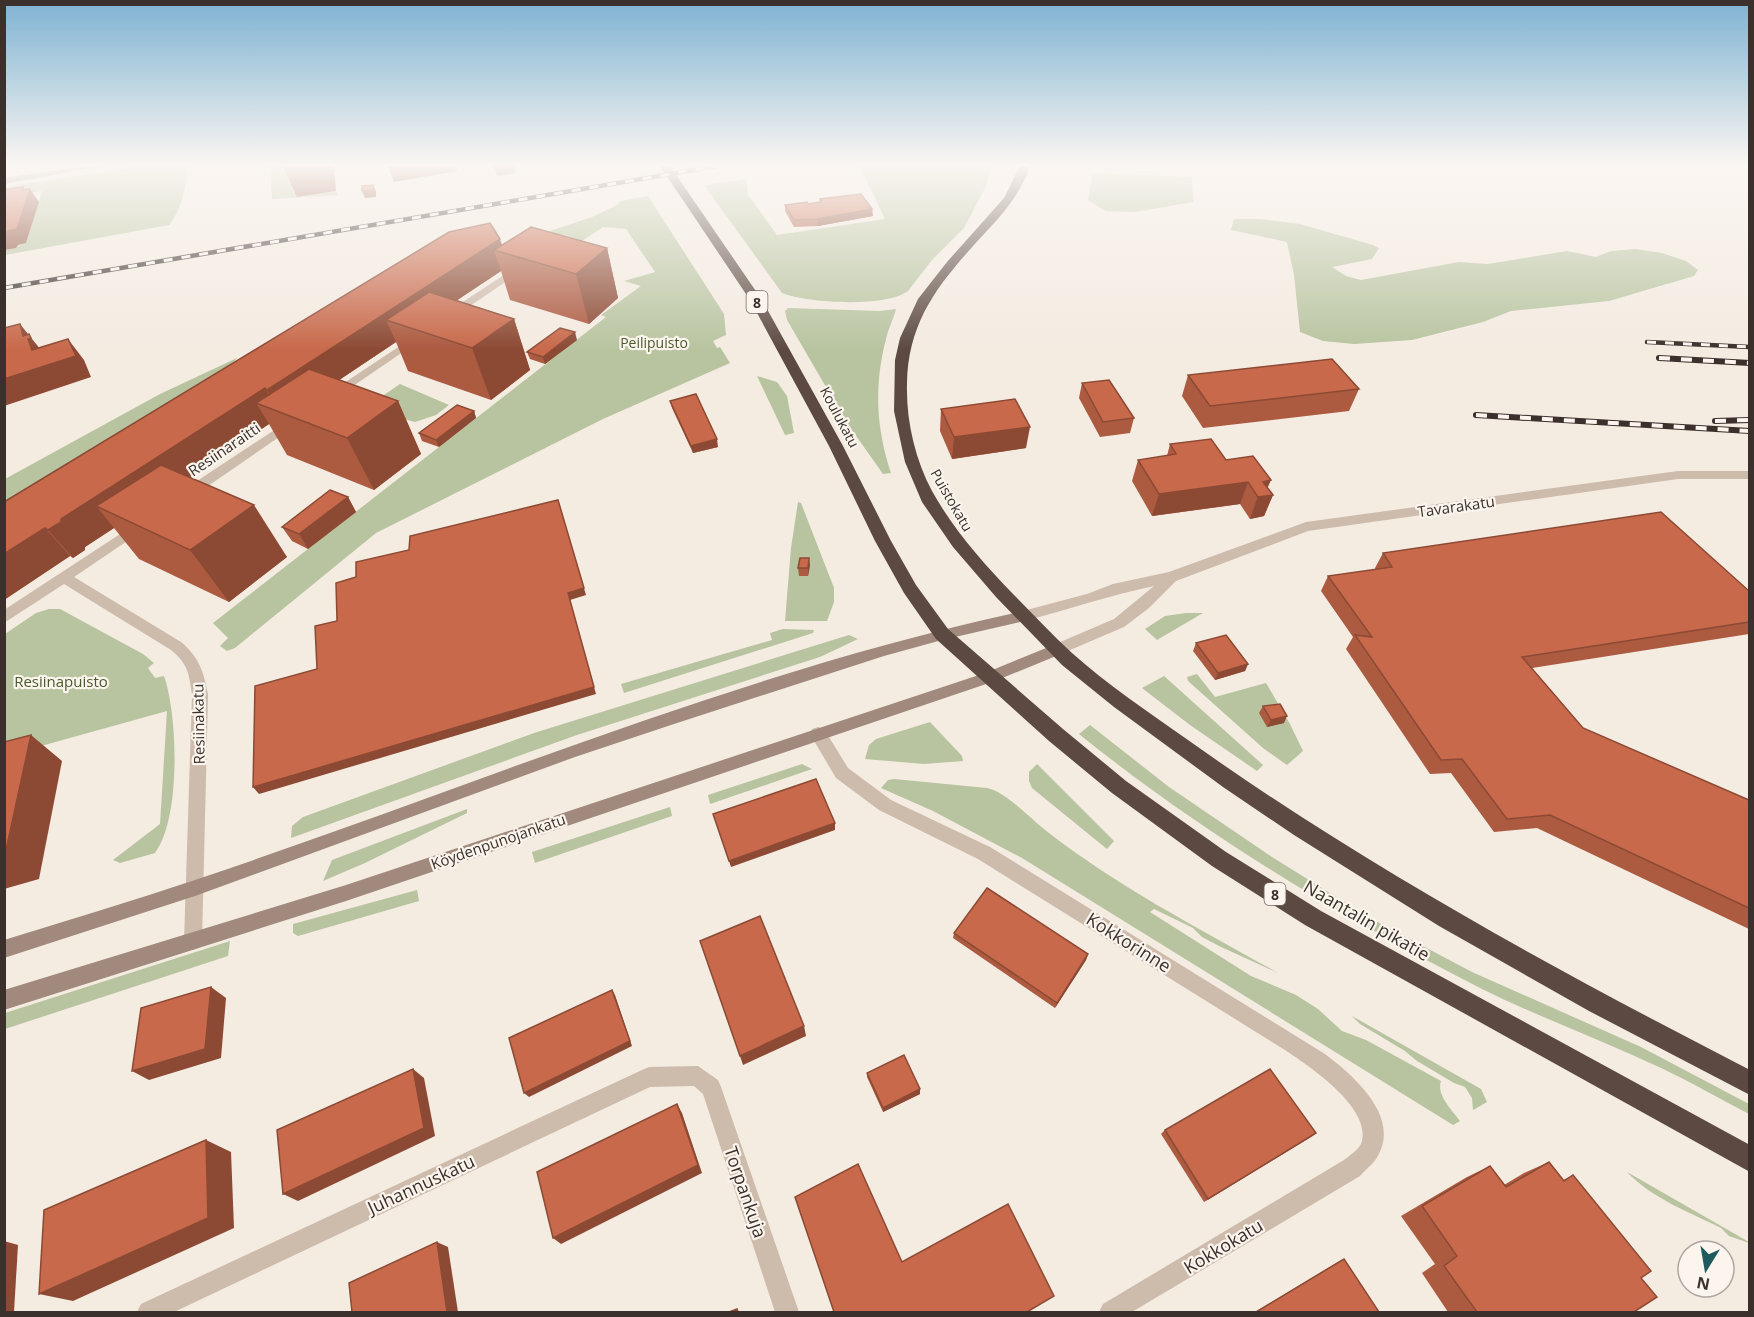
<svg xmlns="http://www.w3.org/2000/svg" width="1754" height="1317" viewBox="0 0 1754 1317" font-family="'Open Sans',sans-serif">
	<rect width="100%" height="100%" fill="#f4ebe1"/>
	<g fill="#b8c4a0">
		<path d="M142,166H188C187,184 181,211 169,225L5,255V250L26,243L42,191L5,196V187Z"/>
		<path d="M270,166H296L298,197L336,191L338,195L272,199Z"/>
		<path d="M874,166H991L986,186L964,228L932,260L908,291C886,308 807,303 782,293L704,185L746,179L748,195L777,235L885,219L860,167Z"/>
		<path d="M1093,173L1192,177L1193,202L1135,212L1106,211L1088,200Z"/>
		<path d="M648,196L724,314L726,335L713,341L717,348L720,347L730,363L603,419L376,533L235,648L227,651L220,646L228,638L213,623L606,317L601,315L641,286L624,281L655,272L626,229L603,227L582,241L565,235L510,248L505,246L592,217L617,205L621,201Z"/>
		<path d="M1234,219H1260L1300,224L1373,245L1379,248L1372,259L1332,267L1346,276L1361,280L1459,262L1488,264L1567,251L1596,257L1611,251L1636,249L1662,253L1686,261L1698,270L1694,276L1609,301L1511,311L1483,322L1412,340L1354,344L1323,341L1300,332L1294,275L1287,242L1231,230Z"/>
		<path d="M788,308L880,311L896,309C894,318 888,329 886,339C874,385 876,428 891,473L883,474L847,423L787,320L785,311Z"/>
		<path d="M237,358L214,383L5,513V479L160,394Z"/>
		<path d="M757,376L777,382L787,396L794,433L785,435Z"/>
		<path d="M400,384L449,405L436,415L415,422L365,408Z"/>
		<path d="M798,502L801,503L834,588V602L827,621H785L791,548Z"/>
		<path d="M49,609H60L143,654L154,663L148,668L155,678L164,676C178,716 181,818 155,853L120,863L113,860L160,824L167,711L5,756V634L36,613Z"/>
		<path d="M1186,613H1203L1157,640L1145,629L1165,616Z"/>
		<path d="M783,629L814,630L813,633L624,693L621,684L772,640L770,633Z"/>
		<path d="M849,635L858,639L820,657L577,735L291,838L292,826L303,817L534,733Z"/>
		<path d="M1197,674L1215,697L1266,683L1290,724L1303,751L1287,765L1263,748L1188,681L1187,677Z"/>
		<path d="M1164,676L1263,765L1257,771L1190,725L1142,688Z"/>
		<path d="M930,722L962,756L963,761L924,764L865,759L869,745L876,739Z"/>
		<path d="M1090,725L1169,787L1272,857L1370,918L1472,972L1641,1047L1749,1104V1114C1720,1099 1691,1082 1661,1068C1602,1040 1541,1018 1482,989C1340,916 1203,834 1079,734Z"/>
		<path d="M802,764L812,769L710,804L708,795Z"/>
		<path d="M1037,764L1114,841L1107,849L1032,788L1029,781V772Z"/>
		<path d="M894,779L987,788C1007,792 1031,820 1049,833C1120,888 1200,929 1278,973L1219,946L1202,937L1193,928L1154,909L1150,912L1251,976L1296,995L1318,1009L1342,1031L1366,1040L1441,1081C1436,1095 1452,1110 1460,1121L1453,1125L1022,858L933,811L881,788L888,780Z"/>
		<path d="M670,807L672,816L535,863L532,852Z"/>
		<path d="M467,809V813L365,863L323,881L332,860Z"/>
		<path d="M417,890L419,901L298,936L293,933V924Z"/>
		<path d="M230,941L228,956L5,1029V1013Z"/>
		<path d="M1352,1016L1481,1089L1487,1102L1473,1110L1472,1098L1465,1087L1454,1083L1417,1061L1405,1051L1360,1024Z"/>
		<path d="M1627,1172L1749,1242V1243L1729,1236L1721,1228C1689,1212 1653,1199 1627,1172Z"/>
	</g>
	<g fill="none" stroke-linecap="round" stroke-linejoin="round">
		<g fill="#cdbbac" fill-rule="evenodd">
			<path d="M519,265L524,268L523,270L454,317H446V313Z"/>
			<path d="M415,336L419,337V341L337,397H329V393Z"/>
			<path d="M291,419L295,420V426L192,497H182L181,494L182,491Z"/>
			<path d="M1678,471H1750V479H1678L1308,531L1176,581L1149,608L1124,627L1056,656L1051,654L1049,650L1051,646L1114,619L1154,586C1110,595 1067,610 1024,621L1017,616L1019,612L1087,594L1113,584L1169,572L1306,522Z"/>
			<path d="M137,523L142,525L144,528L142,531L74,577L181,642C199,657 204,672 208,695L202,941L200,947L193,950L186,947L184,941L192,695C189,673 188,664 171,650L64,584L4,623V610Z"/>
			<path d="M818,727L824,729L848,768L891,800L990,847L1325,1054C1354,1076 1403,1118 1376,1159C1372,1165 1365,1170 1360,1176L1132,1312H1099L1103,1304L1344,1160C1349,1156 1358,1150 1361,1144C1374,1109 1309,1066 1285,1050L978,859L879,810L836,778L810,734L812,729Z"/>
			<path d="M698,1066L718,1080L721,1087L799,1312H775L703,1094L694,1086L650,1087L174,1312H137L141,1304L642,1070L649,1067Z"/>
		</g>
		<g fill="#a18a7d" fill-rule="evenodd">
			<path d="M84,166H104L4,184V178Z"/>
			<path d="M1024,611L1031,616L1029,620L942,640L884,656L674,724L575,757L195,896L4,958V940C68,920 132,901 195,880C469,788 740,672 1024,611Z"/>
			<path d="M1056,644L1061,646L1063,650L1061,654L995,681L346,901L4,1010V990L346,885L985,673Z"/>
		</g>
		<g fill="#5c4a42" fill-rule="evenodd">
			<path d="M660,166H670L762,300L843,446L891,541L916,585L948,629L1063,729L1126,781L1226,852L1321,911L1750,1145V1172L1305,925L1212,866L1112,793L1049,741L936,639L904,593L875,541L829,446L750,300Z"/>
			<path d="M1020,166H1030C1021,193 1003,214 984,234C942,280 908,318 907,384C906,420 915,459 932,491C953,529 983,563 1013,594C1033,614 1051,634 1072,653C1108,685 1148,712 1188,740C1366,867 1556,970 1750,1070V1095L1589,1011L1439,926L1294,835L1223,787L1114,707L1062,665L996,597L953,547L922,502L905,462L894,411L895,360L900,338L918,299L947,262L1004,198Z"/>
		</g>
		<g stroke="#3b302b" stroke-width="4.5">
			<g id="rail-far1">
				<path d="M4,288L717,166"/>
				<path d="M1647,342L1750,347"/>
			</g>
		</g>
		<g stroke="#3b302b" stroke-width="6">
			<g id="rail">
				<path d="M1659,358L1750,363"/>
				<path d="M1476,415L1750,431"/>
				<path d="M1715,421L1750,420"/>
			</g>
		</g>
		<use href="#rail-far1" stroke="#fbf5ee" stroke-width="3" stroke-dasharray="9" stroke-linecap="butt"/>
		<use href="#rail" stroke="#fbf5ee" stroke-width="4" stroke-dasharray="11" stroke-linecap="butt"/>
	</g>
	<g fill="#ac5a40">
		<path d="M820,199L872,209L873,216L818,226L794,227L785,211V205L808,204L820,202Z"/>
		<path d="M502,245L607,248L618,298L589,324L510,300L501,271L457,300L514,319L530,370L491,400L408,371L396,342L339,380L398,401L421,454L374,490L287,455L269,424L190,477L287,557L229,602L139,559L114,528L85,547V550L73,558L70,556L4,600V502Z"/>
		<path d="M577,340L545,364L530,359L527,352Z"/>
		<path d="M1188,375L1359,389L1349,411L1203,428L1182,396Z"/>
		<path d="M1082,383L1134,418L1130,433L1100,437L1079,398Z"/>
		<path d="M670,401L718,447L693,453L672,408Z"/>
		<path d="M941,409L1026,448L952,459L940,431Z"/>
		<path d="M474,411L476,418L439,447L422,441L419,433Z"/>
		<path d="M1170,444L1226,460L1268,488L1273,495L1264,516L1250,519L1240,504L1152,516L1132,481L1138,460L1167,456Z"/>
		<path d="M348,497L356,512L308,549L292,541L282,527Z"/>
		<path d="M1383,553L1749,591V634L1532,668L1583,728L1749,800V929L1537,828L1494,832L1451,773L1430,774L1346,649L1353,637L1321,591L1328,576L1376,570L1375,568Z"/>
		<path d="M810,565L808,576H799L798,568Z"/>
		<path d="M1196,643L1248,664L1245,671L1215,680L1193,651Z"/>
		<path d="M1263,706L1284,723L1267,727L1259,713Z"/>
		<path d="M954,933L1088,954L1086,960L1055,1008L953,938Z"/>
		<path d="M867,1073L920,1089V1094L883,1112L867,1077Z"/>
		<path d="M1165,1130L1316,1133L1204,1202L1161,1134Z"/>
		<path d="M1549,1162L1563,1180L1573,1175L1641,1278L1634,1312H1448L1422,1273L1435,1264L1401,1216L1467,1177L1490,1166L1504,1185L1524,1173Z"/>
		<path d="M1344,1259L1379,1312H1255L1338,1262Z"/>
	</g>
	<g fill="#8c4a34">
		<path d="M283,166H334L336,191L297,197Z"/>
		<path d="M388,166H456L457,171L394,182Z"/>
		<path d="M514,166L516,173L497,176L495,169Z"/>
		<path d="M373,185L376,191V197L365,198L362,191Z"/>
		<path d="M23,187L28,194L30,189L39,202L26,243L18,245L16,248L4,250V235Z"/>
		<path d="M872,209L873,216L818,226L817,219Z"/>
		<path d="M500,239L505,254L494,250L501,271L414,329L386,320L396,342L287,415L280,412L267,390Z"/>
		<path d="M607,248L618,298L589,324L576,274Z"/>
		<path d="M514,319L530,370L491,400L472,348Z"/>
		<path d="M20,324L45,355L68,339L84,360L91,377L4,406V379L23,336Z"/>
		<path d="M575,332L577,340L545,364L543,357Z"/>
		<path d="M265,388L278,411L256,403L269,424L126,520L96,506L114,528L85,547V550L73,558L48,530L61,519Z"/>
		<path d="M398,401L421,454L374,490L347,438Z"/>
		<path d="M474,411L476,418L439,447L436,440Z"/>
		<path d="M1030,427L1026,448L952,459L954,437Z"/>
		<path d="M717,439L718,447L693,453L691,446Z"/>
		<path d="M1271,480L1264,496L1273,495L1264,516L1250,519L1263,482Z"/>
		<path d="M1248,482L1240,504L1152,516L1159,494Z"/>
		<path d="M348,497L356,512L308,549L299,534Z"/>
		<path d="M558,500L586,595L570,600L596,694L259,794L253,787L568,593Z"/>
		<path d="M254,505L287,557L229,602L190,550Z"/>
		<path d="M45,528L70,556L4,600V554Z"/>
		<path d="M809,558L810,565L808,576V568Z"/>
		<path d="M1248,664L1245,671L1215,680L1218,673Z"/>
		<path d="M1287,716L1284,723L1267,727L1271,720Z"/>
		<path d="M31,735L62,761L39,879L4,889V855Z"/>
		<path d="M835,823V830L731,867L729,861Z"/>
		<path d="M1088,954L1086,960L1055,1008L1057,1003Z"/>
		<path d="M211,987L226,998L221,1058L149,1080L132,1071Z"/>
		<path d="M612,990L615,995L632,1046L529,1097L524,1093Z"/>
		<path d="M804,1026L806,1036L743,1065L740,1056Z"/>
		<path d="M413,1069L424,1078L435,1136L298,1201L283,1194Z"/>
		<path d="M920,1089V1094L883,1112V1108Z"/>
		<path d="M677,1104L682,1113L702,1173L561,1244L553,1238Z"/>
		<path d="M1316,1133L1311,1137L1204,1202L1208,1199Z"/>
		<path d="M206,1140L231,1152L234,1228L73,1301L39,1294Z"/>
		<path d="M4,1241L18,1245L14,1312H4Z"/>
		<path d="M437,1242L448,1247L458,1312H447Z"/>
	</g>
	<g fill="#c8694b" stroke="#8c4a34" stroke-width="1.5">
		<path d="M494,166H514L495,169Z"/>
		<path d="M373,185L374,190L362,191V186Z"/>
		<path d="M23,187L22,190L30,189L17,229L8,231L7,234L4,235V190Z"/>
		<path d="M861,194L872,209L817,219L794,220L785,205L807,202L808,204L821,202L820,199Z"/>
		<path d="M490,223L500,239L278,383L267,390L265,388L61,519V522L48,530L45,528L4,554V502L449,232Z"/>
		<path d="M531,227L607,248L576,274L494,250Z"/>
		<path d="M429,292L514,319L472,348L386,320Z"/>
		<path d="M20,324L23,336L29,334L31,338L28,339L32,350L68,339L76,356L4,379V328Z"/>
		<path d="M560,328L575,332L543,357L527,352Z"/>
		<path d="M1332,359L1359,389L1210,406L1188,375Z"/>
		<path d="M309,369L398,401L347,438L256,403Z"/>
		<path d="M1109,380L1134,418L1103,422L1082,383Z"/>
		<path d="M696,394L717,439L691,446L670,401Z"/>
		<path d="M1015,399L1030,427L954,437L941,409Z"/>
		<path d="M457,405L474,411L436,440L419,433Z"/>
		<path d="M1211,439L1226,460L1253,456L1271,480L1263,482L1273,495L1258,497L1248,482L1159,494L1138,460L1176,454L1170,444Z"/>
		<path d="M161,465L254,505L190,550L96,506Z"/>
		<path d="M330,490L348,497L299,534L282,527Z"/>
		<path d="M558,500L584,588L568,593L594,687L253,787L255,686L317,669L315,626L337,621L336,583L356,577V562L409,550L410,536Z"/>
		<path d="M1661,512L1749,591V622L1522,657L1583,728L1749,800V908L1550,815L1507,819L1462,759L1441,760L1355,635L1372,637L1328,576L1392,567L1383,553Z"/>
		<path d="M800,558H809L808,568H798Z"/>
		<path d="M1226,635L1248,664L1218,673L1196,643Z"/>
		<path d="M1280,704L1287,716L1271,720L1263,706Z"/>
		<path d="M31,735L5,855H4V742Z"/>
		<path d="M816,779L835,823L729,861L713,814Z"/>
		<path d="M987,888L1088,954L1057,1003L954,933Z"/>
		<path d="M760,916L804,1026L740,1056L700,941Z"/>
		<path d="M211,987L205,1049L132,1071L141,1008Z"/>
		<path d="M612,990L630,1041L524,1093L509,1038Z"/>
		<path d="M904,1055L920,1089L883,1108L867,1073Z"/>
		<path d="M413,1069L424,1128L283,1194L277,1130Z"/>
		<path d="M1270,1069L1316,1133L1208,1199L1165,1130Z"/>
		<path d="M677,1104L698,1165L553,1238L537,1172Z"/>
		<path d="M206,1140L208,1218L39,1294L44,1210Z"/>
		<path d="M1549,1162L1564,1181L1573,1175L1651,1271L1641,1278L1657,1297L1634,1312H1477L1444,1266L1457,1256L1422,1206L1490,1166L1506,1187Z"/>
		<path d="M858,1164L902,1262L1008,1204L1054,1296L1027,1312H834L795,1197Z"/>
		<path d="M437,1242L447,1312H352L349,1283Z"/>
		<path d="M1344,1259L1379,1312H1256Z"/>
		<path d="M737,1309L738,1312H729Z"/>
	</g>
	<linearGradient id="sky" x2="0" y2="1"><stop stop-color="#7eb2d2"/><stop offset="0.47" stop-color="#faf6f2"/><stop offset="1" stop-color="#faf6f2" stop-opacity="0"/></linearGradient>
	<rect width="1754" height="350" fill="url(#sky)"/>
	<g text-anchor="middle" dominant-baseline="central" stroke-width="4.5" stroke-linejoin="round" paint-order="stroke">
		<g fill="#fbf5ee" stroke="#756b66" stroke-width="1.5">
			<rect x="746.5" y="291" width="21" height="22" rx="4.5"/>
			<rect x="1264.5" y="883" width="21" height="22" rx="4.5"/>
		</g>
		<g font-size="14" font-weight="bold" fill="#3b302b">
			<text x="757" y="302">8</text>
			<text x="1275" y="894">8</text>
		</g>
		<g font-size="14" fill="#4a5a2e" stroke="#fbf5ee">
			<text x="654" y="342">Peilipuisto</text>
		</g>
		<g font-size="14" fill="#3b302b" stroke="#fbf5ee">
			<text transform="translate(840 417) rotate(62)">Koulukatu</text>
			<text transform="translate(952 500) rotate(60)">Puistokatu</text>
		</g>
		<g font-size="15" fill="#3b302b" stroke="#fbf5ee">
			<text transform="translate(224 449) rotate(-34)">Resiinaraitti</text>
			<text transform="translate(1456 506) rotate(-8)">Tavarakatu</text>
			<text transform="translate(198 724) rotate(-91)">Resiinakatu</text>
			<text transform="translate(498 841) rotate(-19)">Köydenpunojankatu</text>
		</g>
		<g font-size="15" fill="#4a5a2e" stroke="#fbf5ee">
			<text x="61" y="681">Resiinapuisto</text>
		</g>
		<g font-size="18" fill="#3b302b" stroke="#fbf5ee">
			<text transform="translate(1367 920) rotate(30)">Naantalin pikatie</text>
			<text transform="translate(1129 942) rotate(32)">Kokkorinne</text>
			<text transform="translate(421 1184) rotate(-25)">Juhannuskatu</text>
			<text transform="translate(746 1192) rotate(71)">Torpankuja</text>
			<text transform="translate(1223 1246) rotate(-31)">Kokkokatu</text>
		</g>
	</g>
	<rect width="1754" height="1317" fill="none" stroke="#3b302b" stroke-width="12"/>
	<g transform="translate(1706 1269) rotate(191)"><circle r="28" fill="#fbf5ee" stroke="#aea6a0" stroke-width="1.5"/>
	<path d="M0-4.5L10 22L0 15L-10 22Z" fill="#1f5a5e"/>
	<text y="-9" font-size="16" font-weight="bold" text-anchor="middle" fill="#3b302b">N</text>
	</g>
</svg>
